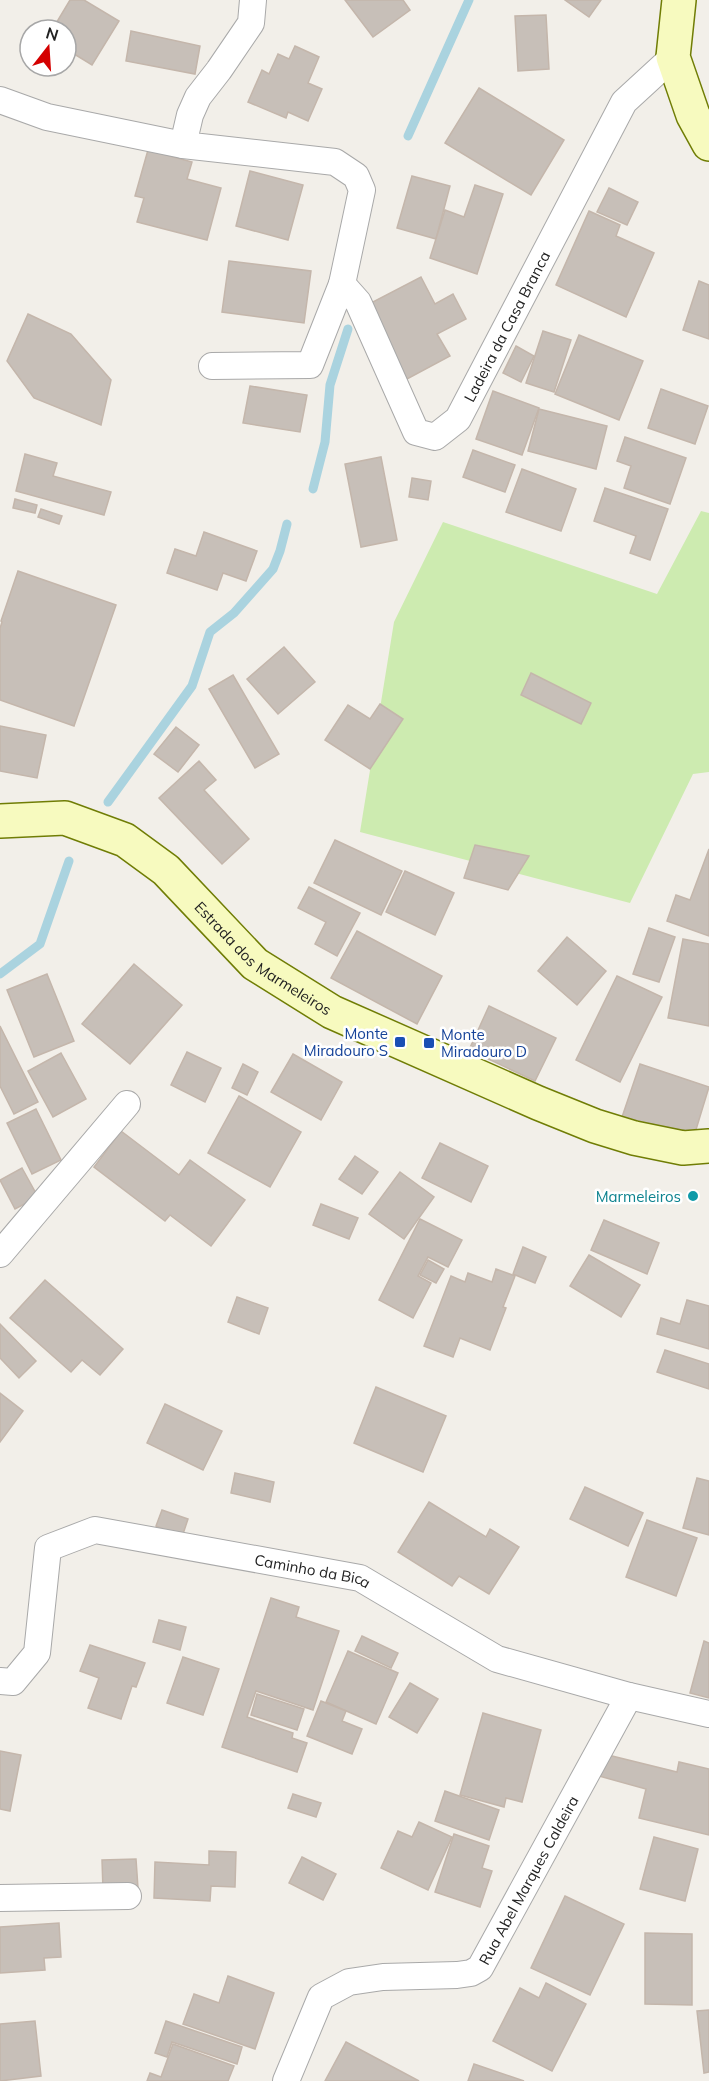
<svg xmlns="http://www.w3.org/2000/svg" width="709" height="2081" viewBox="0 0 709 2081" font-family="Mulish,sans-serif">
	<rect width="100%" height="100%" fill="#f2efe9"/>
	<path fill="#cdebb0" d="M701,511L709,513V772L693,774L630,903L360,832L394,622L443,522L657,594Z"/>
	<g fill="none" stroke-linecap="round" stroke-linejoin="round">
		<g stroke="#aad3df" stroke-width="9">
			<path d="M408,136L469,0"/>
			<path d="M313,489L325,442L330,385L348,329"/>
			<path d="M108,802L192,686L210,632L234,613L273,569L280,551L287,524"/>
			<path d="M0,974L40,944L69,861"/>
		</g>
	</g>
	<g fill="#c7bfb8" stroke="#c4b6ab" stroke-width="1.5">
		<path d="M70,0H84L119,21L92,65L66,49V30H52Z"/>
		<path d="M345,0H403L410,10L373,37Z"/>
		<path d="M565,0H601L589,17Z"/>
		<path d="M546,15L549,69L518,71L515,16Z"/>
		<path d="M131,31L200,46L195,74L126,61Z"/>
		<path d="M295,46L319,57L308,83L322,89L308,121L288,112L286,118L248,102L262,70L269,74L278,54L289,59Z"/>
		<path d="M479,88L564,140L531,195L445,143Z"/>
		<path d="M148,150L192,162L187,179L221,188L207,240L137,222L144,198L135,196Z"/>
		<path d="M250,171L303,185L288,240L236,226Z"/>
		<path d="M412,176L450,186L436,239L397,228Z"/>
		<path d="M475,185L503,194L477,274L430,258L445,210L464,217Z"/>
		<path d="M609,188L638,202L627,225L597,212Z"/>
		<path d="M589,211L620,225L616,236L654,253L626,317L556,285Z"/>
		<path d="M229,261L311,271L304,323L222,312Z"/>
		<path d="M421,277L435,304L453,294L466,319L437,334L450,356L407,379L367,305Z"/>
		<path d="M699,281L709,285V339L683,330Z"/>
		<path d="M28,314L71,334L111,380L101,425L34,398L7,361Z"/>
		<path d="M543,331L571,340L554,392L526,383Z"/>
		<path d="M579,335L643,361L619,420L555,394Z"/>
		<path d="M516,346L534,356L521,382L503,373Z"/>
		<path d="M250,386L307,395L300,432L243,423Z"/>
		<path d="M661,389L708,406L695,444L648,428Z"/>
		<path d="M493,391L539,408L522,455L476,439Z"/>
		<path d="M539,409L607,426L596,469L528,451Z"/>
		<path d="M625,437L686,458L670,504L624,488L631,466L617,461Z"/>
		<path d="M473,450L515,465L505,492L463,477Z"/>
		<path d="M25,454L57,463L53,476L111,492L104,515L16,491Z"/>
		<path d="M381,457L397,540L361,547L345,464Z"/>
		<path d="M522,469L576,489L561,531L506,512Z"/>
		<path d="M412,478L431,481L428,500L409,497Z"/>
		<path d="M605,488L668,509L650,560L630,553L636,536L594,521Z"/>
		<path d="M15,499L37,505L35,513L13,508Z"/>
		<path d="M41,509L62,516L59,524L38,517Z"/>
		<path d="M204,532L257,551L246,581L223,573L217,590L167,573L175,549L196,556Z"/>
		<path d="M18,571L116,605L74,726L0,700V628L2,622L1,621Z"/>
		<path d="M284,647L315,682L278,714L247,679Z"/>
		<path d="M531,673L591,703L581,724L521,695Z"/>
		<path d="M233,675L279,754L255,768L209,689Z"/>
		<path d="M380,704L403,719L370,769L325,740L348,705L370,719Z"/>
		<path d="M0,726L46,735L37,778L0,771Z"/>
		<path d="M176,727L199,745L178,772L154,754Z"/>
		<path d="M199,761L216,780L204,790L249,839L222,864L159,798Z"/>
		<path d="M335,840L402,871L381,915L314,883Z"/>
		<path d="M475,845L529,856L508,890L464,878Z"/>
		<path d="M709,849V936L667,921L676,895L690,900Z"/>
		<path d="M405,871L454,893L435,935L386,912Z"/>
		<path d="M309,887L360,913L337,956L315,944L326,922L298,908Z"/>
		<path d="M649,928L675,937L659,982L633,974Z"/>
		<path d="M357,931L442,976L417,1024L331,978Z"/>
		<path d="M567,937L606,971L577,1005L538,971Z"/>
		<path d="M683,939L709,944V1026L668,1018Z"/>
		<path d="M134,964L182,1005L130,1064L82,1024Z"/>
		<path d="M47,974L74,1041L34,1057L7,990Z"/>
		<path d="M617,976L662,997L620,1082L576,1060Z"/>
		<path d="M489,1006L556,1038L535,1081L469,1050Z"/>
		<path d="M0,1026L38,1102L14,1114L0,1086Z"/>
		<path d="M187,1052L221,1068L205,1102L171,1085Z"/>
		<path d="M61,1053L86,1099L53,1117L28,1071Z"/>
		<path d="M293,1054L342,1082L321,1120L271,1092Z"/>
		<path d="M243,1064L258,1072L247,1095L232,1088Z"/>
		<path d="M640,1064L709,1087L691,1146L620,1123Z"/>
		<path d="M239,1096L301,1132L270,1187L208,1153Z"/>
		<path d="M36,1109L61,1160L32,1174L7,1123Z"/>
		<path d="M121,1131L179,1175L190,1160L245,1200L211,1246L170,1215L165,1221L94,1167Z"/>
		<path d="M440,1143L488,1166L471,1202L422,1178Z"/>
		<path d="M355,1156L378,1172L362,1194L339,1179Z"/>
		<path d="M22,1168L38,1197L15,1209L0,1180Z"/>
		<path d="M400,1172L434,1197L404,1239L369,1214Z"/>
		<path d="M321,1204L358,1218L349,1239L313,1225Z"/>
		<path d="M420,1219L462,1240L448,1267L428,1257L418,1276L431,1283L413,1318L379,1300Z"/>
		<path d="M604,1220L659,1243L647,1274L591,1250Z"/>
		<path d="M523,1247L546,1257L535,1283L513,1274Z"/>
		<path d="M589,1255L640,1285L621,1317L570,1286Z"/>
		<path d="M428,1260L444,1269L436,1283L420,1275Z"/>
		<path d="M496,1269L515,1276L503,1307L506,1308L490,1350L460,1338L453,1357L424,1346L451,1276L465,1282L468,1273L492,1282Z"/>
		<path d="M45,1280L123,1349L100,1375L82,1360L71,1372L10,1318Z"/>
		<path d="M237,1297L268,1308L259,1334L228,1322Z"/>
		<path d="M687,1300L709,1306V1349L657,1334L661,1318L680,1324Z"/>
		<path d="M0,1324L36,1361L19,1378L0,1358Z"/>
		<path d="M665,1350L709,1364V1389L657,1372Z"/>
		<path d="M376,1387L446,1416L423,1472L354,1443Z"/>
		<path d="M0,1393L23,1411L0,1442Z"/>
		<path d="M165,1404L222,1431L203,1470L147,1443Z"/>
		<path d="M235,1473L274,1482L270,1502L231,1493Z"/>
		<path d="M697,1478L709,1481V1535L683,1528Z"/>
		<path d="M585,1487L643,1513L628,1546L570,1519Z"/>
		<path d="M429,1502L486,1537L490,1529L519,1547L489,1594L459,1576L452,1586L398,1552Z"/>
		<path d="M162,1510L188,1519L182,1537L156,1526Z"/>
		<path d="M647,1520L697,1538L676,1596L626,1577Z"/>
		<path d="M271,1598L299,1607L296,1617L339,1631L313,1710L256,1691L247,1717L293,1733L292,1738L307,1743L297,1772L222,1747Z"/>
		<path d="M159,1620L186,1627L180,1650L153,1642Z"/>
		<path d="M362,1636L398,1653L391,1668L355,1651Z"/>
		<path d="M704,1641L709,1643V1698L690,1693Z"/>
		<path d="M90,1645L145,1663L136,1687L132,1686L121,1719L88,1708L99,1678L80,1671Z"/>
		<path d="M348,1651L398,1673L376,1724L326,1702Z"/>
		<path d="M183,1657L219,1669L203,1715L167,1703Z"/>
		<path d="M410,1683L438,1699L417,1733L389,1717Z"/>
		<path d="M257,1694L304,1709L297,1730L251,1715Z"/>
		<path d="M321,1701L346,1711L342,1721L362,1729L352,1754L307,1736Z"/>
		<path d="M483,1713L541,1730L522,1802L506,1798L504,1807L460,1795Z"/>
		<path d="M0,1751L21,1755L10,1811L0,1809Z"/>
		<path d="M604,1754L677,1772L679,1762L709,1769V1835L639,1818L646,1789L599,1776Z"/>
		<path d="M445,1791L499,1810L489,1840L435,1821Z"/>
		<path d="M293,1794L321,1803L316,1817L288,1808Z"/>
		<path d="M419,1822L452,1837L428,1890L381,1868L398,1831L412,1837Z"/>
		<path d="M454,1834L489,1846L482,1868L492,1871L480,1907L435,1892Z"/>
		<path d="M654,1837L698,1849L685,1901L640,1889Z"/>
		<path d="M209,1851L236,1852L235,1887L211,1886L210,1901L154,1898L155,1862L209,1865Z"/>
		<path d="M302,1857L336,1874L323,1900L289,1883Z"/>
		<path d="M136,1859L138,1888L103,1890L102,1860Z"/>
		<path d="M565,1896L624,1924L590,1995L531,1968Z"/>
		<path d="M59,1923L61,1957L44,1958L45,1970L0,1973V1927Z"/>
		<path d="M645,1933L692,1934V2005L645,2004Z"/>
		<path d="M228,1976L274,1993L255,2049L183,2024L194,1994L219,2003Z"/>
		<path d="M546,1983L586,2004L552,2071L493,2041L520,1988L539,1998Z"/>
		<path d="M709,2010V2072L704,2073L697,2011Z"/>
		<path d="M35,2021L41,2076L0,2081V2024Z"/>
		<path d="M166,2021L242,2047L237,2064L172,2042L167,2057L155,2053Z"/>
		<path d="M346,2042L419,2081H325Z"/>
		<path d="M173,2044L234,2066L228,2081H147L150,2073L161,2077Z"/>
		<path d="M474,2064L524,2081H468Z"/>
	</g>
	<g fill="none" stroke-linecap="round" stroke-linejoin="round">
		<g stroke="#a9a9a9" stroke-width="28">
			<g id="minor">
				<path d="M0,100L47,117L183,145"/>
				<path id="s1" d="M342,284L358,302L416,432L435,437L458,419L624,102L673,57"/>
				<path d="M212,366L310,365L342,284L362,190L356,176L335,162L183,145L190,115L198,97L219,70L251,23L253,0"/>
				<path d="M0,1254L127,1104"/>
				<path id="s2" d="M0,1681L13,1682L37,1653L48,1548L95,1530L360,1578L497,1659L629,1696L709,1714"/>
				<path d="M0,1898L128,1896"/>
				<path id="s3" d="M286,2081L321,1997L349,1982L383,1977L457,1975L471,1973L480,1968L629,1696"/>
			</g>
		</g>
		<g stroke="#707d05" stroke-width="36">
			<g id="secondary">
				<path d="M679,0L673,57L693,115L709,144"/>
				<path id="s4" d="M0,821L65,818L125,840L166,870L255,964L332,1012L538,1103L595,1126L634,1138L683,1148L709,1146"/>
			</g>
		</g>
		<use href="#minor" stroke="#fff" stroke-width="26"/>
		<use href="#secondary" stroke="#f7fabf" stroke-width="33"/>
	</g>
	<g fill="#1a4fb4" stroke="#fff" stroke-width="2">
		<rect x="394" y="1036" width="12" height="12" rx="3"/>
		<rect x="423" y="1037" width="12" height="12" rx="3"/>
	</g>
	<circle fill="#0f9aa8" stroke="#fff" stroke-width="2" cx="693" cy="1196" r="6"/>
	<g text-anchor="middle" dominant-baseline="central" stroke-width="5" stroke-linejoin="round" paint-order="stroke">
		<g font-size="15" fill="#222" stroke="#fff">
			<text stroke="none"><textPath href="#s1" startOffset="320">Ladeira da Casa Branca</textPath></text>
			<text stroke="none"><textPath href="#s4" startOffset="312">Estrada dos Marmeleiros</textPath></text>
			<text stroke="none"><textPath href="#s2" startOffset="428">Caminho da Bica</textPath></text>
			<text stroke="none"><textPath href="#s3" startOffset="356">Rua Abel Marques Caldeira</textPath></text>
		</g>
		<g font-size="15" fill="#164399" stroke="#fff" text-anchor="end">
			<text x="388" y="1033">Monte<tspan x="388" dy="17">Miradouro S</tspan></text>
			<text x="441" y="1034" text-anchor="start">Monte<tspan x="441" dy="17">Miradouro D</tspan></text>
		</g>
		<g font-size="15" fill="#0d838f" stroke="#fff" text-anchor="end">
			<text x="681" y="1196">Marmeleiros</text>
		</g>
	</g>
	<g transform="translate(48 48) rotate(17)"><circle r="28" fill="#ffffff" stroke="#a7a7a7" stroke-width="1.5"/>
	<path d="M0-4.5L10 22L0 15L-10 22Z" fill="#d40000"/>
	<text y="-9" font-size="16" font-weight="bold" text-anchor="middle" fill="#222222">N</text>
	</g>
</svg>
